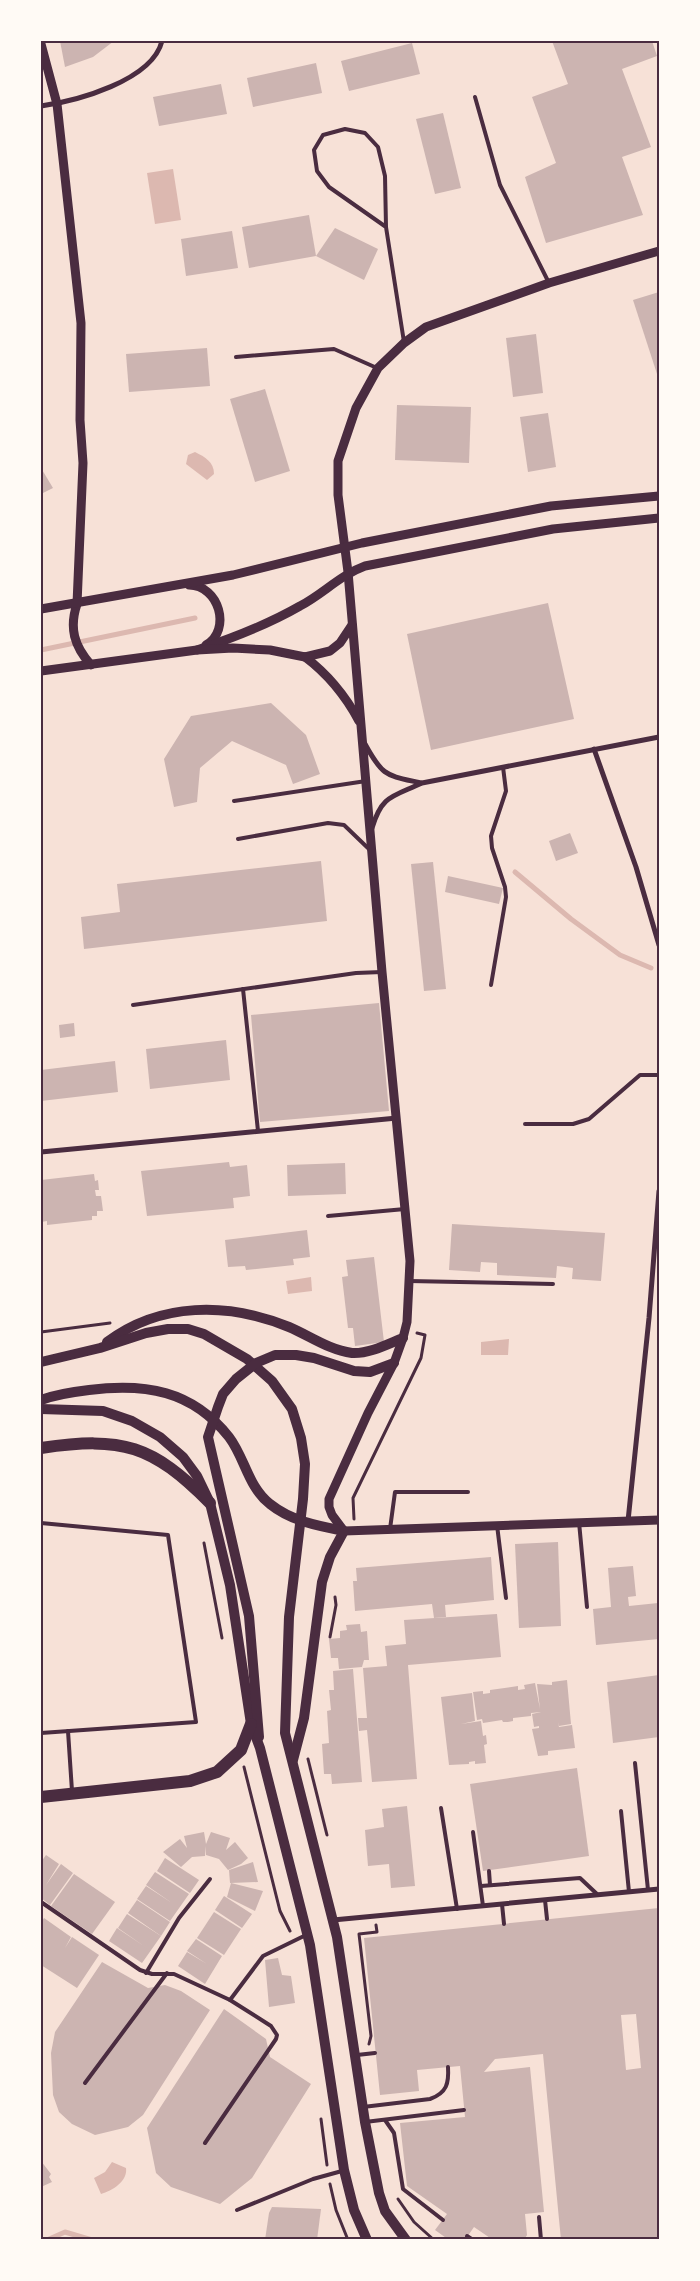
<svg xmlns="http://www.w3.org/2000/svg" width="700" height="2281" viewBox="0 0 700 2281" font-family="'Fira Sans Condensed',sans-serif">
	<rect width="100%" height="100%" fill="#f7e1d7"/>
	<g fill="#dcb8b0">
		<path d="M173,169L181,220L155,224L147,173Z"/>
		<path d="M195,452C205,457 214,462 214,474L207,480L186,464L188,455Z"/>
		<path d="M311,1277L312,1291L288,1294L286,1281Z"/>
		<path d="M509,1339L508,1355H481V1342Z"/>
		<path d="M112,2162L126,2168C128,2181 112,2191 101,2194L94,2178L105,2172Z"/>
	</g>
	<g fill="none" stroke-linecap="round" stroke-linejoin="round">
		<g stroke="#dcb8b0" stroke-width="5">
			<path d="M41,650L195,618"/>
			<path d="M515,872L571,919L620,955L651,968"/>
			<path d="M47,2240L65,2232L92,2240"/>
		</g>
	</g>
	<g fill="#ccb4b1" fill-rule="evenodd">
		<path d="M60,41H114L93,57L65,67Z"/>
		<path d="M552,41H652L657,56L622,69L651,147L622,157L643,215L546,243L525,177L556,163L532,97L568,84Z"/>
		<path d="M412,43L420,74L349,91L341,61Z"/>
		<path d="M316,63L322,93L253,107L247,78Z"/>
		<path d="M221,84L227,114L159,126L153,97Z"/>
		<path d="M443,113L461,188L435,194L416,119Z"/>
		<path d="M309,215L316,256L249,268L242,227Z"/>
		<path d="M335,228L378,249L364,280L316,256Z"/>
		<path d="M232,231L238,268L186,276L181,239Z"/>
		<path d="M659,292V377H658L633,300Z"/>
		<path d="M536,334L543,393L513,397L506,338Z"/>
		<path d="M207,348L210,386L129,392L126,354Z"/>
		<path d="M265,389L290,471L255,482L230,399Z"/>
		<path d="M397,405L471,407L469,463L395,460Z"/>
		<path d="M548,413L556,467L528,472L520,417Z"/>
		<path d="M41,468L53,488L41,494Z"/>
		<path d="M548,603L574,719L431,750L407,634Z"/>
		<path d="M271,703L306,735L320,774L293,784L286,765L232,741L200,768L197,802L174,807L164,759L191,716Z"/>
		<path d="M570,833L578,853L556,861L549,841Z"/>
		<path d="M321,861L327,921L84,949L81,917L120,912L117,884Z"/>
		<path d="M433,862L446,989L424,991L411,864Z"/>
		<path d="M448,876L503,888L499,904L445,892Z"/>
		<path d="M379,1003L389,1111L260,1122L251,1015Z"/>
		<path d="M74,1023L75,1036L60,1038L59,1025Z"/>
		<path d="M226,1040L230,1080L150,1089L146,1049Z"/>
		<path d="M115,1061L118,1092L41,1101V1070Z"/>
		<path d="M229,1162L230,1167L247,1165L250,1196L233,1198L234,1208L147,1216L141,1171Z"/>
		<path d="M345,1163L346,1194L288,1196L287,1165Z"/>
		<path d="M94,1174L95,1181L98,1180L99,1190H95L96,1196H101L103,1211H97V1216H92V1220L47,1225V1221L41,1222V1180Z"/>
		<path d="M452,1224L605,1233L601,1281L572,1279L573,1268L557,1266L556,1278L497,1275V1263L481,1262L480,1272L449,1270Z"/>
		<path d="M307,1230L310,1257L293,1259L294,1265L246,1270L245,1266L228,1267L225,1240Z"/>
		<path d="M374,1257L384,1342L355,1346L353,1328H348L342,1277L348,1276L346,1260Z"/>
		<path d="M558,1542L561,1626L519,1628L515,1544Z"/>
		<path d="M491,1557L494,1600L445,1605L446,1617L434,1618L432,1604L355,1611L353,1581H357L356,1568Z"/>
		<path d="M633,1566L636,1596L628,1597L629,1606L658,1603L659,1639L596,1645L593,1609L611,1607L608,1568Z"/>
		<path d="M497,1614L501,1657L408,1665L417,1779L372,1782L367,1730L359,1731L358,1718H367L363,1668L387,1666L385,1646L406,1644L404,1620Z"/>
		<path d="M360,1624L361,1632L367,1631L369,1660H364L362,1667L339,1669L338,1658H331L329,1639L340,1638V1631L347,1630L346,1625Z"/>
		<path d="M353,1669L362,1782L332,1784L331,1774H324L322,1744L329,1743L327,1711L331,1710L329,1690H334L333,1671Z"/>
		<path d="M659,1675V1737L613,1743L607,1682Z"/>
		<path d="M567,1680L571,1724L559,1726L558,1722L559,1727L572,1725L575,1748L548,1751V1755L538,1756L532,1729L539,1728V1726L534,1727L532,1714L541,1712L531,1713V1716L513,1718V1721L508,1722H503L502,1720L483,1723L482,1719L477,1720L473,1692L483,1691V1694L490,1693V1690L518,1686V1690L525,1689L524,1685L535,1683L540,1709L537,1684L552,1685V1682Z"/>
		<path d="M472,1693L475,1721L461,1724L481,1721L483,1736L486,1735L487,1744L484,1745L486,1763L475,1764V1761L469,1762V1764L449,1765L441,1697Z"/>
		<path d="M577,1768L589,1856L483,1871L470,1784Z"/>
		<path d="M407,1806L415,1886L391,1888L389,1864L368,1866L365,1830L384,1827L382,1809Z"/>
		<path d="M204,1832L206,1844L211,1832L230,1838L226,1850L235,1842L248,1858L241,1864L228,1870L219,1859L206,1855V1846L205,1856L192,1857L181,1867L163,1852L180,1839L187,1848L184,1836Z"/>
		<path d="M46,1855L59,1864L46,1885L61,1864L73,1873L50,1905L41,1898V1862Z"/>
		<path d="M165,1858L199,1880L190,1893L157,1871Z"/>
		<path d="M253,1862L258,1882L230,1883L229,1870Z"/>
		<path d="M155,1872L189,1894L170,1921L137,1899L146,1886L172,1903L146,1885Z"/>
		<path d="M74,1874L115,1902L92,1934L51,1906Z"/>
		<path d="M231,1883L263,1891L255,1911L227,1897Z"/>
		<path d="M224,1896L252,1914L242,1928L215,1910Z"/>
		<path d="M137,1900L170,1922L161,1936L128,1913Z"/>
		<path d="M659,1908V2240H561L543,2054L495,2059L484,2072L530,2067L544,2212L525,2214L527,2235L524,2240H493L474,2227L465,2240H449L435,2230L447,2214L407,2186L400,2123L465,2117L460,2066L417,2070L419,2091L380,2095L364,1938ZM636,2014L641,2068L626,2070L621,2015Z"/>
		<path d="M214,1912L241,1929L224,1955L197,1938Z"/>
		<path d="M127,1914L161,1936L142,1963L109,1941L117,1928L144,1946L118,1928Z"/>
		<path d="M44,1918L71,1937L65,1948L72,1937L99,1955L77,1988L41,1965V1923Z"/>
		<path d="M196,1939L222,1956L205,1984L178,1966L187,1952L207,1964L187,1951Z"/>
		<path d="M278,1958L282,1975L291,1976L295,2003L269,2007L265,1960Z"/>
		<path d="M102,1962L148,1988L165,1985L181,1991L210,2010L143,2115L128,2127L95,2135L72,2124L59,2112L53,2095L51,2053L55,2032Z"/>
		<path d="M224,2009L266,2039L270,2057L311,2084L252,2178L220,2204L171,2187L156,2173L147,2128Z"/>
		<path d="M41,2161L51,2174L49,2177L52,2182L41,2187Z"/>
		<path d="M272,2207L321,2209L317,2240H265L269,2213Z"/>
	</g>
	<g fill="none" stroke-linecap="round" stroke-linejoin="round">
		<g stroke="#4a2c40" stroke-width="3">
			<path d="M41,1332L110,1323"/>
			<path d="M354,1519L353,1498L421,1358L425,1335L417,1333"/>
			<path d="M204,1543L222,1638"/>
			<path d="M330,1637L336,1605L335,1597"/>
			<path d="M308,1759L327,1835"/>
			<path d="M244,1767L280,1911L290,1931"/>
			<path d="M369,2044L371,2036L359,1934L377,1932L376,1925"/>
			<path d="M321,2119L327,2165"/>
			<path d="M330,2184L336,2210L348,2240"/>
			<path d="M398,2199L414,2222L434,2240"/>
		</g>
		<g stroke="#4a2c40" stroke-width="4">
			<path d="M475,97L500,185L549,283"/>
			<path d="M386,227L329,187L317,171L314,150L323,135L345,129L365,133L378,147L385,176L386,227L404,342"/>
			<path d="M236,357L334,349L377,368"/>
			<path d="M234,801L366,781"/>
			<path d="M238,839L328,823L344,825L370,850"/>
			<path d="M491,985L506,897L505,887L492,848L491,836L506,791L503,767"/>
			<path d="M243,989L258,1131"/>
			<path d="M133,1005L356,973L382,972"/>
			<path d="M525,1124H573L589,1119L640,1075H659"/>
			<path d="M328,1216L405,1209"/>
			<path d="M409,1281L553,1284"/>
			<path d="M579,1522L587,1607"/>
			<path d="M41,1523L168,1535L196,1722L41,1733"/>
			<path d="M497,1525L506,1598"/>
			<path d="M390,1529L395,1492H468"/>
			<path d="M68,1731L72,1791"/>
			<path d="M635,1763L648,1890"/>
			<path d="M441,1808L457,1909"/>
			<path d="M621,1811L629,1892"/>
			<path d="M473,1832L483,1906"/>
			<path d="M489,1871L490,1885"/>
			<path d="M481,1886L580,1878L598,1895"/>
			<path d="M545,1900L547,1919"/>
			<path d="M41,1902L140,1970L152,1974H174L230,2000L263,1956L306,1935"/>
			<path d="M502,1904L504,1924"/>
			<path d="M146,1973L179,1918L210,1879"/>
			<path d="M357,2055L375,2053"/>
			<path d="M85,2083L167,1973"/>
			<path d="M363,2107L430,2099C447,2093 449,2083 448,2067"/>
			<path d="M385,2120L394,2133L403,2189L443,2220"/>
			<path d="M365,2122L464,2110"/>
			<path d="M205,2143L276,2039L277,2035L271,2026L230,2000"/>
			<path d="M237,2210L313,2179L342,2171"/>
			<path d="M539,2217L541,2240"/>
			<path d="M467,2236L473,2240"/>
		</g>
		<g stroke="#4a2c40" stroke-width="5">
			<path d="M41,106C76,101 152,81 162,41"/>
			<path d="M365,744C383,777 386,775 421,783"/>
			<path d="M594,749L636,867L659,945"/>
			<path d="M372,828C382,795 392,797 422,783L659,737"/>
			<path d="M41,1152L397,1118"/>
			<path d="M628,1521L649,1318L659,1191"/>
			<path d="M333,1920L659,1889"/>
		</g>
		<g stroke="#4a2c40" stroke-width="9">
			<path d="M41,44L57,104L81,323L80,420L83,463L77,604C69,628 74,646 91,665"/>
			<path d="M659,251L549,283L426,327L404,343L378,368L356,408L338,461V495L348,572L382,972L410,1261L407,1322L403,1338L394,1363L368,1413L329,1499V1507L332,1515L344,1531L659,1520"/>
			<path d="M189,585C219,585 232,630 206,645"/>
			<path d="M41,609L233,575L362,543L551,506L659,496"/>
			<path d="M197,650C233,638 267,625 300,606C323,594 340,575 365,566L553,529L659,518"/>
			<path d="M305,657C329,675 345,695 359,721"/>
			<path d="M41,671L197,650L233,648L270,650L305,657L330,651L340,643L352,625"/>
		</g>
		<g stroke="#4a2c40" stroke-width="10">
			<path d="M107,1342C160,1302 228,1302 289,1327C310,1336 329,1350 352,1353C369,1354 388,1344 403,1338"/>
			<path d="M41,1362L100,1348L146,1333L168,1329H188L204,1334L247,1359L272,1381L292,1409L301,1438L305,1464L303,1499L289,1617L285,1733L337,1937L365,2122L379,2193L385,2211L406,2240"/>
			<path d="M41,1400C57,1394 72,1392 89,1390C145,1383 192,1390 229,1437C245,1458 248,1487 270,1504C291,1521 318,1526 344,1531L330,1557L322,1582L304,1718L293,1760"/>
			<path d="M41,1409L103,1411L132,1421L160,1437L183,1457L197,1476L210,1503L230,1585L251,1724L260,1748L310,1945L344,2170L354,2210L367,2240"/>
			<path d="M259,1737L249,1616L208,1437L218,1407L223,1394L236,1379L256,1363L275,1355H296L314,1358L354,1371L370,1372L394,1363"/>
		</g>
		<g stroke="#4a2c40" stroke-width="12">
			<path d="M41,1448C123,1436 152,1445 210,1503"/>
			<path d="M41,1797L190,1781L217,1772L241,1750L251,1724"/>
		</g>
	</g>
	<rect width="700" height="2281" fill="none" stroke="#fffaf5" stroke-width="85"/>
	<rect x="42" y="42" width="616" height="2196" fill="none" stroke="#4a2c40" stroke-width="2"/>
</svg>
